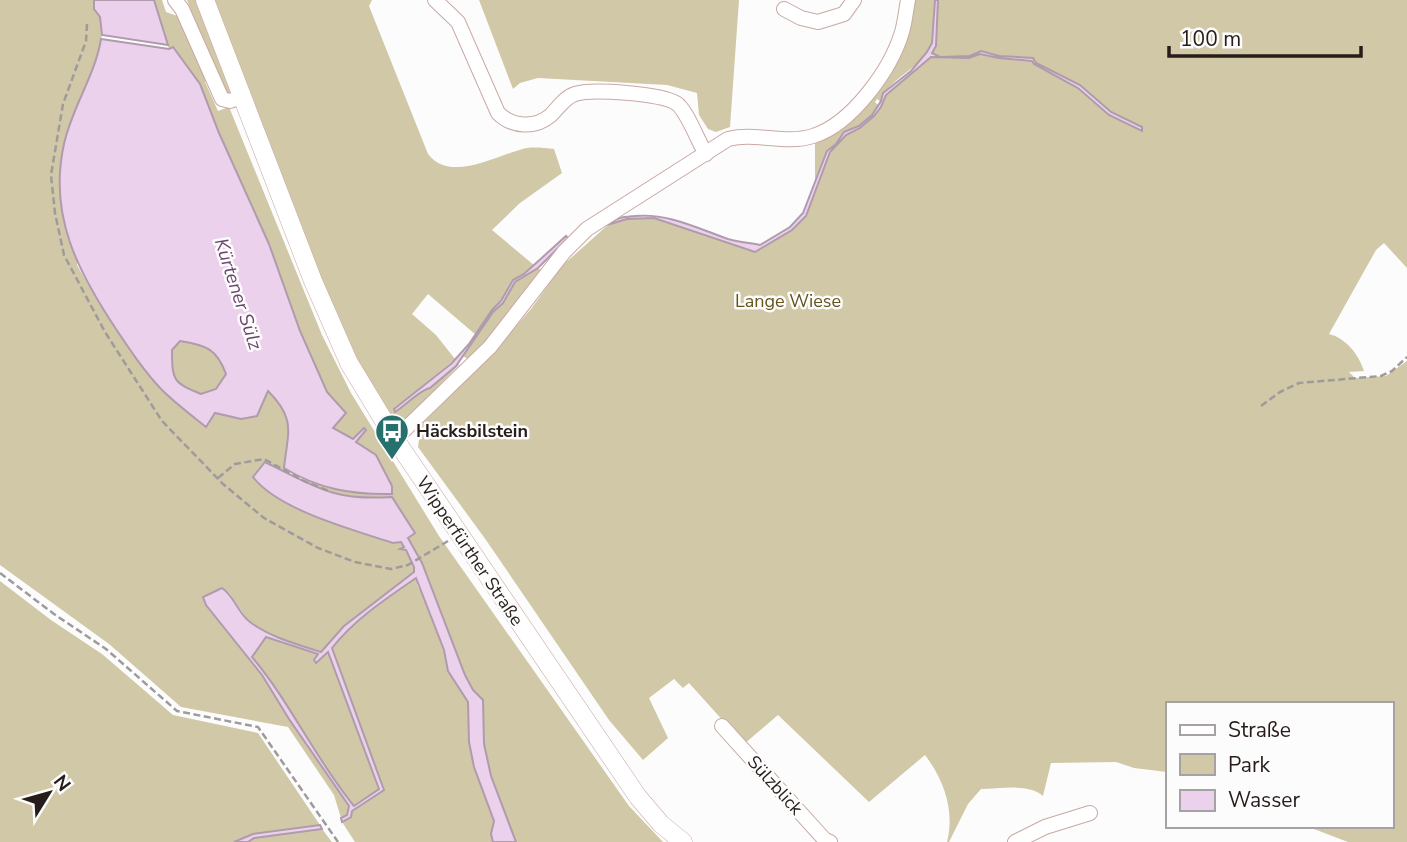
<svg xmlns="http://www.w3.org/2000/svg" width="1407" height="842" viewBox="0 0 1407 842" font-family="'Nunito Sans',sans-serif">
	<rect width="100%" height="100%" fill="#fcfcfc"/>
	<g fill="#d1c8a7">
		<path d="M0,0H94V9L100,17L102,35L97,62L80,97L77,265L99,304L133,355L206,427L215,413L241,419L268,390C295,420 288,430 284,467L289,471L288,473L265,462L401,542L411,558L414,572L344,626L321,652L268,634L248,620L229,593L206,606L262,675L289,719L349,806L347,815L341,818L334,795L288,727L181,707L109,644L0,565Z"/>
		<path d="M154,0H162L166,12L183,18L207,80L205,82L218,111L229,107L322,335L351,393L439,536L629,806L663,842H516L491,776L484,744L483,700L473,690L465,675L422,563L408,537L415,532L392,497C359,499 333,495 303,482L304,480C333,490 361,497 392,493L376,455L356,442L365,431L364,429L353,439L332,428L346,413L327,392L300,331L269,244L219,133L200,84L169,49Z"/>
		<path d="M187,0H198L232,94L223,92Z"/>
		<path d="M213,0H372L369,6L428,154C451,184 498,154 527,148C536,147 545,148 554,149L562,173L520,203L492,230L535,266L513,280L501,301L492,310L476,335L428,294L412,314L436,335L455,359L394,409L395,411C407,405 419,390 430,388L458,363L459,365L403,423L393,421L383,410L338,322Z"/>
		<path d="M479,0H739L730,127L716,132L708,129L699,115L697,93L667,85L538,78L520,83L513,89Z"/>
		<path d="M912,0H935C934,13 936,32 932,44C922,69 887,78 881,102L877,99L875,102L878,105L872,115L859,126L844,132L836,144L827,151L815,181V141L835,131L862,112L895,62Z"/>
		<path d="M938,0H1407V268L1384,243L1376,250L1329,334C1346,338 1359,355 1364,371L1349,372L1355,378L1386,376L1407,361V842H1348L1306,826H1391V704H1167V772L1134,768L1116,762L1051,763L1043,796C1029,783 1000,789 981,789L968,804L949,842H947C955,811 944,780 925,755L869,802L778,715L744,744L689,683L683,688L674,679L649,698L668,738L643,760L609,720L486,540L418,447L421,425L494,352L531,309L563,265L609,224L627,219L654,217L755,252L792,230L815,194L830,152L846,135L860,128L874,116L881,107L886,95L931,57L969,58L980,54L999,58L1032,61L1034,64L1078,88L1109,115L1142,130L1141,127L1111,112L1080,85L1036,63L1033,58L999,56L981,51L971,56L940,57L932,53L936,46Z"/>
		<path d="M538,268L542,271C520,303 495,331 469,358H466L463,356L493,312L503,303L515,282Z"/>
		<path d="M180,341C206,345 217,349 226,374L216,389L201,395C173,383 172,380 172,350Z"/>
		<path d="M416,577L418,587L425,597L444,650L448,671L468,702L469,742L474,767L494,821L491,834L493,842H355L342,822L351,817L352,811L384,790L332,648C356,618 387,600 416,577Z"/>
		<path d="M0,581L51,620L102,654L173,715L258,733L320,825L253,834L234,842H0Z"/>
		<path d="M266,636L319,654L328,652L379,789L353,806L292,718L265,673L252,657Z"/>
		<path d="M322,829L332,842H248L254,838Z"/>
	</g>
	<g fill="#ebd1ec" stroke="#b09bad" stroke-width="2" fill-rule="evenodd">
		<path d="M94,0H154L168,45L102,35L100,17L94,9Z"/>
		<path d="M935,0H938L936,46L932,53L940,57L970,56L981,51L999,56L1033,58L1036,63L1080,85L1111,112L1142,127V131L1109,115L1078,88L1034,64L1032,61L999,58L980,54L969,58L931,57L886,95L881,107L874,116L860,128L846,135L830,152L806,216L792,230L755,252L654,218L627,219L610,224C616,217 625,217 635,216C668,213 697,228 728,239C738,242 750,243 760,245L790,227L803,213L827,151L836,144L844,132L859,126L872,115L881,101L883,93L911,71L927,52L932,43Z"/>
		<path d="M101,39L169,49L173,47L200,84L219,133L269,244L300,331L327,392L346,413L333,428L353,439L364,428L366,430L356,442L376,455L392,486V494C353,495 318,489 284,468C288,431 296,419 268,391L257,416L241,419L215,413L206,427C191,415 175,403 161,389C144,371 130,350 116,329C78,272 48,215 64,144C72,107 95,76 101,39ZM180,341C206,345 217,349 226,374L216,389L201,394C173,383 172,380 172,350Z"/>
		<path d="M566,236L568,238L538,268L515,282L503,303L493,312L456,366L430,388C420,390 406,405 395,412L394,409L452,363L469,344L492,310L501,301L513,280L524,274Z"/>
		<path d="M265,462C316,487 333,501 392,497L415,533L408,538L422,563L465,675L473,690L483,700L484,744L491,776L516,842H493L491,834L494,821L474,767L469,742L468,702L448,671L444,650L416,578C386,599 356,618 332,648L384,790L352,811L351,817L342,822L341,818L347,815L349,806L289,719L262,675L206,605L203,597L222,588C235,597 238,613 250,622C270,637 296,644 321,652L344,626L414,572V567L406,550L400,549L404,547L401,542L393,543C354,530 278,510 253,477ZM266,637L318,654L314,660L316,663L328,652L379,789L354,806C316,760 290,702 252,657Z"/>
		<path d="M320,825L322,829L254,838L248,842H234L253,834Z"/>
	</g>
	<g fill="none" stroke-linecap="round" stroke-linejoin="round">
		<g stroke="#c9a9a4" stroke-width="16">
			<g id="minor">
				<path d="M175,0L182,9L222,99L230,101L241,97"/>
				<path d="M435,0L458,22L498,113C512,127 535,129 551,115C558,108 565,97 575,94C592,88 661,94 676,103C687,110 698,142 706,154"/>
				<path d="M784,9L801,18L818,22L844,14L854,0"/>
				<path d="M395,439L490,347L564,252L587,229L728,139C756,132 785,145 813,136C852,124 891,69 902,32C905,22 906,10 908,0"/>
				<path d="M722,726L825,840L830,842"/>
				<path d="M1015,842L1045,827L1090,813"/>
			</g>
		</g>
		<g stroke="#c9a9a4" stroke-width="19">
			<path id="major" d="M205,0L313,281L349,363L395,439L638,797L661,824L683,842"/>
		</g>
		<g stroke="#a09b9b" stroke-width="2.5" stroke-dasharray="7 3.5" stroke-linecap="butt">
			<path d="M87,24L86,41L63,104L51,175L55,213L64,255L105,332L162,421L223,484L264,518L318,548L355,562L391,569L408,565L448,541"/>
			<path d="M1261,406L1280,392L1299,383L1381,376L1392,371L1407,357"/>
			<path d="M218,478L235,464L264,459L304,481L329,491"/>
			<path d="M0,573L54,614L106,649L177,711L258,727L338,842"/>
		</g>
		<use href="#minor" stroke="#fff" stroke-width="14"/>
		<use href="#major" stroke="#fff" stroke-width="18"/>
	</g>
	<defs>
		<g id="bus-pin" transform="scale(1.75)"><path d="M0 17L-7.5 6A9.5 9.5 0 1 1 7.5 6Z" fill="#27716c" stroke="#fcfcfc"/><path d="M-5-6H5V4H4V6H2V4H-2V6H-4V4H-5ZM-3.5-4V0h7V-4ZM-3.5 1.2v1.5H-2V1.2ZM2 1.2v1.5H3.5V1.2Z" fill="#fff"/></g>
	</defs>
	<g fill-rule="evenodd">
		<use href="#bus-pin" x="392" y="431"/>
	</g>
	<g text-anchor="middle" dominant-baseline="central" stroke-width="5" stroke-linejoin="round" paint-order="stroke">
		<g font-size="18" fill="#64541d" stroke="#fcfcfc">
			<text x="788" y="301">Lange Wiese</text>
		</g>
		<g font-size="18" font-weight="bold" fill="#271c1a" stroke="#fcfcfc" text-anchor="start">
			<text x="416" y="431">Häcksbilstein</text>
		</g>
		<g font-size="18" fill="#271c1a" stroke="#fcfcfc">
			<text transform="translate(470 551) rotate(56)">Wipperfürther Straße</text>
			<text transform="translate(775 785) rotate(48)">Sülzblick</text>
		</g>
		<g font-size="19" font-style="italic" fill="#6a456c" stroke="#fcfcfc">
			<text transform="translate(238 294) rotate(72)">Kürtener Sülz</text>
		</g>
	</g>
	<rect x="1166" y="702" width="228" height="126" fill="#fcfcfc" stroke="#a7a2a2" stroke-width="2"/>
	<rect x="1180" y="725" width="35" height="10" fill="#ffffff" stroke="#a7a2a2" stroke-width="2"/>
	<text x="1228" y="737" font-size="21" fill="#271c1a">Straße</text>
	<rect x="1180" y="754" width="35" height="21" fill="#d1c8a7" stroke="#a7a2a2" stroke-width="2"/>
	<text x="1228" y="772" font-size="21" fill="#271c1a">Park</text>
	<rect x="1180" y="790" width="35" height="21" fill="#ebd1ec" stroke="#a7a2a2" stroke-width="2"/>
	<text x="1228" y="807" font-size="21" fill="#271c1a">Wasser</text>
	<g transform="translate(49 793) rotate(53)" stroke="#fcfcfc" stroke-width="5" paint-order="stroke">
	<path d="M0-5L12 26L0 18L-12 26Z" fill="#271c1a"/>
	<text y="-10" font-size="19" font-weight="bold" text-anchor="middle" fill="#271c1a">N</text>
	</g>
	<path d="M1169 46v10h192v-10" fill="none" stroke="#271c1a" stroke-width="3.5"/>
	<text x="1180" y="46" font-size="21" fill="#271c1a" stroke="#fcfcfc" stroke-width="5" paint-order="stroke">100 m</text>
</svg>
